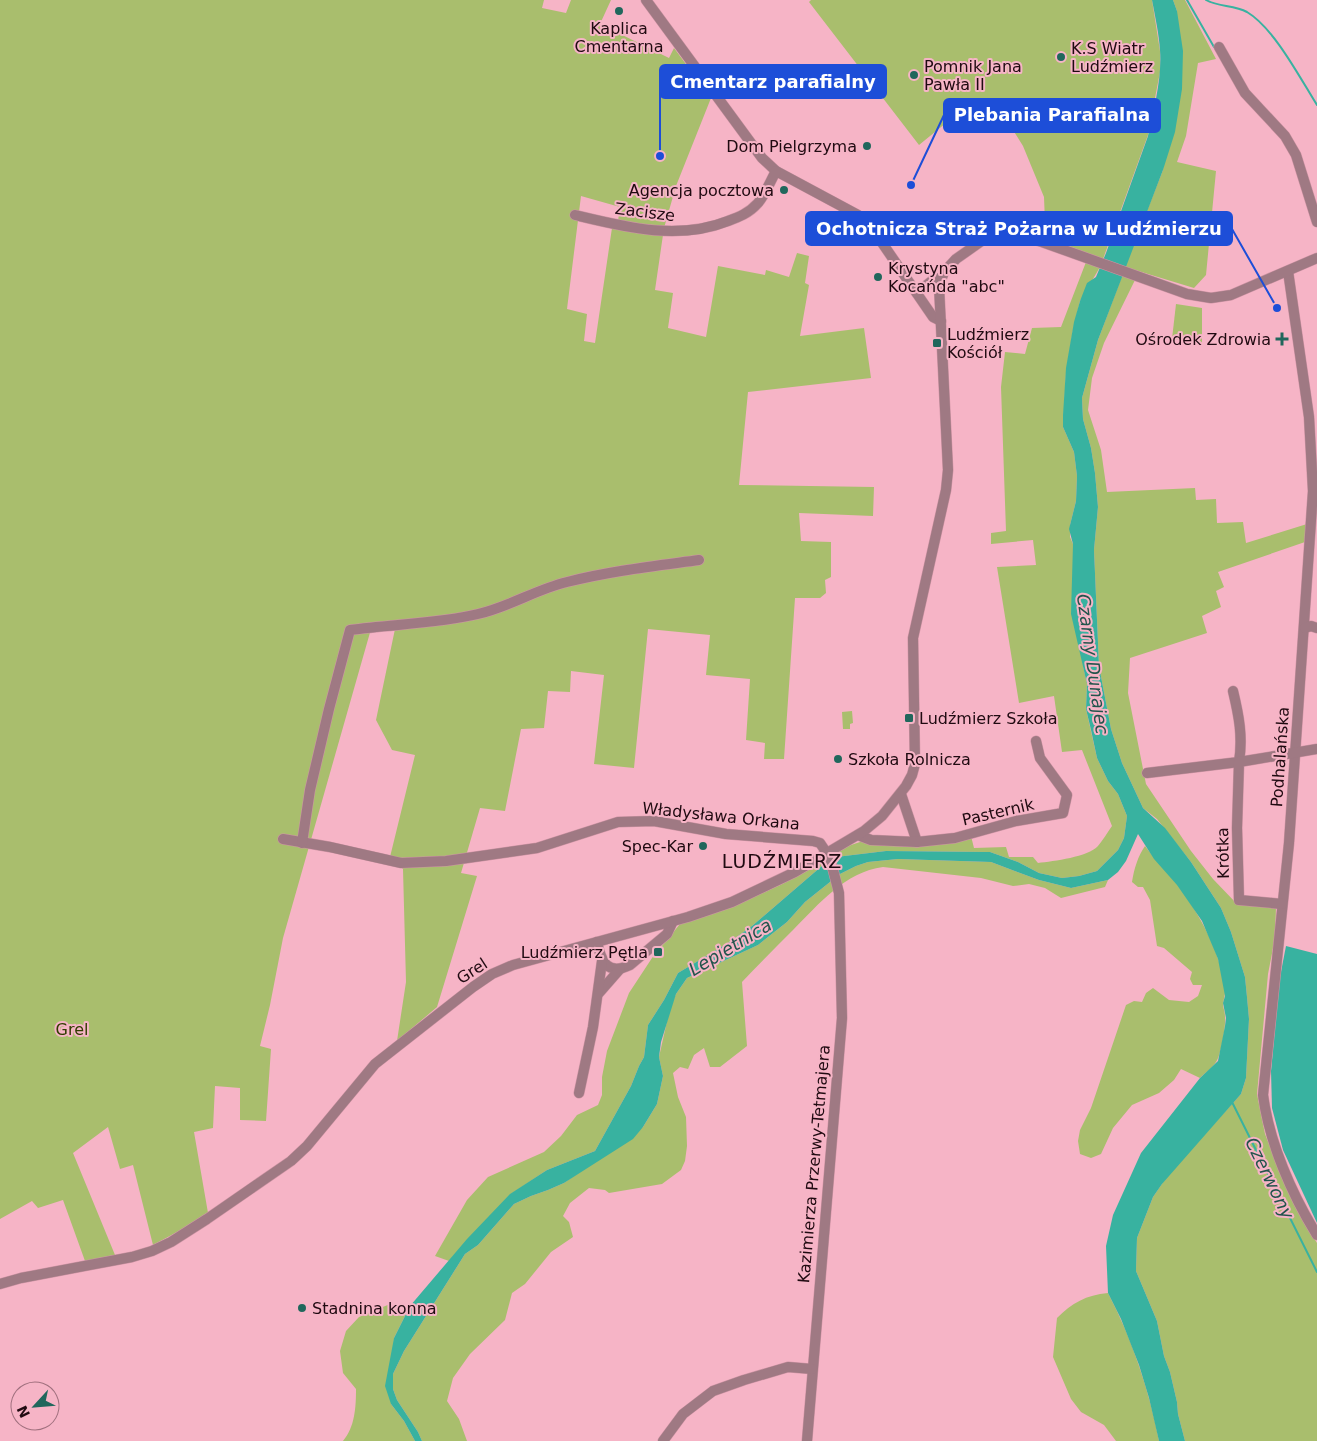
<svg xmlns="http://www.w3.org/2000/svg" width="1317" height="1441" viewBox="0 0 1317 1441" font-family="'DejaVu Sans',sans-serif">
	<rect width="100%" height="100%" fill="#f6b4c6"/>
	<g fill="#a9be6d" fill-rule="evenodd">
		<path d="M0,0H544L542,8L566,13L571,0H611L600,24L669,58L674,48L711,98L676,186L664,228L655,290L673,293L668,328L706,337L718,266L765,275L766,270L789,277L797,253L809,256L805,283L809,285L800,336L864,328L871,378L748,392L739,485L874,487L873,516L799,513L801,541L831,542V577L825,580L826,593L820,598H795L784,759H764L765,743L746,740L750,679L706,675L710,635L648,629L634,768L594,764L604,675L571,671L570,692L548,691L544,728L521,729L505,811L480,808L461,873L477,876L437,1007L397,1041L406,982L403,869L390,857L415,755L392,750L376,720L395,629H371L283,938L270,1005L260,1046L271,1049L266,1121L240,1120V1088L215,1086L213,1128L194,1132L208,1213L179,1231L153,1245L133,1165L120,1169L108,1127L73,1153L115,1255L85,1261L63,1200L38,1208L32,1201L0,1219ZM581,196L620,207L618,221L612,228L595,343L584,341L587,314L567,309Z"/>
		<path d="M811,0H1152L1160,51V72L1155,98L1148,135L1103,259L1029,231L1045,223L1044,197L1023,146L995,101L985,106L957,114L919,145L809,2Z"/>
		<path d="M1173,0H1185L1216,59L1198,63L1186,136L1177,162L1216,171L1206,275L1194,288L1125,267L1163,170L1177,11Z"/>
		<path d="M1086,262L1100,267L1080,301L1073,330L1066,373L1063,427L1074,452L1077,476L1076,501L1070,525V537L1073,544L1083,666L1087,684L1086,709L1097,758L1108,781L1118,794L1127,816L1124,838L1118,850L1097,871L1079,876L1062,878L1039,873L1018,862L990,852L886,851L836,857L839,852L845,847L863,841L971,836L974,848L1006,847L1009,857H1033L1038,863C1054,861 1088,857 1098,846C1103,840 1107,833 1112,826L1082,750L1062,752L1054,696L1019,703L997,567L1036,565L1033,540L991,544V533L1006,531L1001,387L1005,352L1025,354L1032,328L1061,327Z"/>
		<path d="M1122,276L1135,280L1104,343L1092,378L1088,410L1101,450L1107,492L1195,488L1196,500L1216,499L1217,523L1243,522L1246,543L1307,524L1305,542L1218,572L1224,587L1216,591L1221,607L1202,616L1207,633L1130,658L1128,693L1146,784L1191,851L1213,879L1237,904L1276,907L1275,938L1268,974L1257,1094L1265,1134L1286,1186L1301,1217L1317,1243V1441H1185L1178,1414L1177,1402L1170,1372L1164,1356L1157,1321L1136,1271L1137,1238L1153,1197L1168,1175L1241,1094L1246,1078L1249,1019L1247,997L1245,977L1231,932L1221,908L1191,862L1157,819L1143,808L1122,763L1111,729L1099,666L1094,550L1098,507L1095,473L1091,448L1083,419L1082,398L1098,340Z"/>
		<path d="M1176,304L1202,308V344L1172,339Z"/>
		<path d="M852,711L853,723L850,724V729H843L842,712Z"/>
		<path d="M1145,846C1155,860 1167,871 1177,884C1200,915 1219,949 1225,987C1226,994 1223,1000 1223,1006C1224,1010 1225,1013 1225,1017C1226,1025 1221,1056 1216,1062C1212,1068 1205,1073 1200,1078L1181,1069L1174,1080L1159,1093L1132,1105L1113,1128L1101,1154L1091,1158L1080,1154L1078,1141L1080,1130L1091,1108L1126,1005L1134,1001L1142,1002L1146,993L1153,988L1169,1000L1189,1002L1198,996L1202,985H1193L1190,979L1192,972L1164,948L1157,946L1150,900L1143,887H1138L1132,882C1134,869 1138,856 1145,846Z"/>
		<path d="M898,859L991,862L1039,880L1071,888L1108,880L1105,887L1061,898L1045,888L1029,884L1013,886L981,878L883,867C845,872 819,904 793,930C776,947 759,964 742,982L747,1046L720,1067H710L704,1048L694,1055L688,1069L680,1067L673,1073L678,1097L686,1117L687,1146L685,1161L681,1170L662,1184L609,1193L605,1190L589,1188L570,1203L563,1216L569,1222L573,1237L551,1252L525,1284L512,1293L505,1320L470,1354L453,1378L447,1401L459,1419L467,1441H422L418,1432L397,1400L393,1389V1374L404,1351L465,1254L478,1245L514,1204L531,1196L548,1190L564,1183L643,1127L657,1104L663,1076L659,1057L670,1008L676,994L687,978L758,945L787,922L805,902L840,874L856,866L868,862Z"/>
		<path d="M820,864L823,865L752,926L728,943L678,973L664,1000L648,1025L644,1057L639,1066L631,1086L595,1151L547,1170L511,1194L449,1261L435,1256L467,1200L488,1177L544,1152L561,1136L577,1115L598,1105L602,1095V1077L607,1051L629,993L652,958L680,924L736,905L780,885Z"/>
		<path d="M1108,1293C1132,1339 1149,1390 1159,1441H1116L1104,1425L1081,1412L1071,1399L1053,1357L1057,1318C1072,1303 1086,1295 1108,1293Z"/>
		<path d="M390,1304L406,1314L394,1338L391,1404L404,1421L415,1441H343C355,1427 356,1407 356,1389L343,1373L340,1351L346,1331L359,1317Z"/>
	</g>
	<g fill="#38b2a0">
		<path d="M1152,0H1173L1177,11L1183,51L1182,89L1175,132L1163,170L1098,340L1082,398L1083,419L1091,448L1095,473L1098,507L1094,550L1099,666L1111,729L1122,763L1143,808L1165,828L1191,862L1221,908L1231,932L1245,977L1247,997L1249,1019L1246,1078L1241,1094L1162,1184L1153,1197L1137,1238L1136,1271L1157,1321L1164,1356L1170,1372L1177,1402L1178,1414L1185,1441H1159L1149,1398L1139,1365L1121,1319L1108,1293L1106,1246L1113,1215L1141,1153L1200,1078L1218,1061L1225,1026L1226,1018L1223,1003L1225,996L1218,959L1202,921L1177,885L1154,859L1138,834L1126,861L1118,872L1108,880L1071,888L1039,880L991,862L898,859L868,862L856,866L840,874L805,902L787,922L758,945L687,978L676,994L661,1042L659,1057L663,1076L657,1104L643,1127L633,1139L564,1183L548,1190L531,1196L514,1204L478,1245L465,1254L404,1351L393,1374V1389L397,1400L418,1432L422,1441H415L404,1421L391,1404L385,1386L394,1338L410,1306L467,1239L510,1194L547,1170L595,1151L631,1086L639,1066L644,1057L648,1025L664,1000L678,973L728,943L752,926L823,865L836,857L886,851L990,852L1018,862L1039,873L1062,878L1079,876L1097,871L1118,850L1124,838L1127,816L1118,794L1108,781L1097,758L1091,730L1086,709L1087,684L1071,614L1073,544L1069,529L1076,501L1077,476L1074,452L1063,427V415L1066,368L1074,322L1080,301L1087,283L1096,277L1106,253L1148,136C1154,108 1162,79 1160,50C1159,34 1155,16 1152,0Z"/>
		<path d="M1286,946L1317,954V1223L1283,1150L1272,1108L1271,1071L1279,982Z"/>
	</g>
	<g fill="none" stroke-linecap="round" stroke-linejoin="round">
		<g stroke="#38b2a0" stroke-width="2">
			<path d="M1187,0L1214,47"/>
			<path d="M1206,0C1218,7 1234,5 1247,12C1274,28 1300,78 1317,105"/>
			<path d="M1232,1102L1317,1272"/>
		</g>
		<g stroke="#cf95a5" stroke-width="11">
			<g id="minor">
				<path d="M646,0L762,158L776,171L858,215L876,234L933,317L941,321"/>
				<path d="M1219,47L1245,93L1285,136L1296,155L1317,222"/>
				<path d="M575,215C625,227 678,241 728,221C739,217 749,213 757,204C763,199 771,180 776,171"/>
				<path d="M1288,271L1309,417L1313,491L1289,843L1263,1095C1269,1142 1292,1195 1317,1235"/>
				<path d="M917,293L934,279L941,278"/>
				<path d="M1305,628L1311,626L1317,628"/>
				<path d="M1147,773L1239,762C1243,737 1239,716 1233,691"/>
				<path d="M901,794L917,842"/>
				<path d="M858,835L871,840L917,842L955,838L1016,821L1063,813L1067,795L1040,758L1036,741"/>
				<path d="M283,839L330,847L401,863L446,861L537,848L618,822L654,821L726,834L813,841L820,843L830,858L839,893L842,1018L807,1441"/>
				<path d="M302,843L310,790L329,709L350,630C392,624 436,624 478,614C509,607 537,589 567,582C610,571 655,566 699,560"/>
				<path d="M1282,904L1239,900L1237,828L1239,762L1317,749"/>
				<path d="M597,942C601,961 607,976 630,965L667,934L673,921"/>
				<path d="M599,993L620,969"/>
				<path d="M579,1093L593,1027L602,961"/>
				<path d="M0,1284L21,1278L132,1257L152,1251L171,1242L207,1219L291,1161L307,1146L375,1064L473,987L492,974L513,965L688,917L732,902L795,872L864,831L882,816L906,786L912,775L915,764L913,638L946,490L948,470L939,286L944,272L956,259L983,240L1006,232L1042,242L1187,294L1211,298L1231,295L1317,258"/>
				<path d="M663,1441L683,1414L713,1391L744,1380L788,1367L812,1369"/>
			</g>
		</g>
		<use href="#minor" stroke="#9f7983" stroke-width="10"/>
	</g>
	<g fill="#20675c" stroke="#f6b4c6" stroke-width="2">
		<circle cx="619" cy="11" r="5"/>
		<circle cx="1061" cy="57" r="5"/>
		<circle cx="914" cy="75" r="5"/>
		<circle cx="867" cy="146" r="5"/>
		<circle cx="784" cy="190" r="5"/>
		<circle cx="878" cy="277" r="5"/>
		<path d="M1279.5 331.5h5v5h5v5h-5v5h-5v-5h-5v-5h5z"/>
		<rect x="932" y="338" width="10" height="10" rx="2.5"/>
		<rect x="904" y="713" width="10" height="10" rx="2.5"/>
		<circle cx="838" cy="759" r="5"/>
		<circle cx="703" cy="846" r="5"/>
		<rect x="653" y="947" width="10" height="10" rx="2.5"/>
		<circle cx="302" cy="1308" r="5"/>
	</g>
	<g text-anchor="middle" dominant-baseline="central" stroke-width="4" stroke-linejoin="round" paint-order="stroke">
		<g font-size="16" fill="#200a11" stroke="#f6b4c6" text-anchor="start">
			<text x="619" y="28" text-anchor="middle">Kaplica<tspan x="619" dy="18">Cmentarna</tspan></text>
			<text x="1071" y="48">K.S Wiatr<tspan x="1071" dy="18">Ludźmierz</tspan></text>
			<text x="924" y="66">Pomnik Jana<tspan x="924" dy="18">Pawła II</tspan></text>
			<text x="857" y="146" text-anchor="end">Dom Pielgrzyma</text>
			<text x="774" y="190" text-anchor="end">Agencja pocztowa</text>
			<text x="888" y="268">Krystyna<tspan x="888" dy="18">Kocańda "abc"</tspan></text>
			<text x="947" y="334">Ludźmierz<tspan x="947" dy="18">Kościół</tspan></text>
			<text x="1271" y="339" text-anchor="end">Ośrodek Zdrowia</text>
			<text x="919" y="718">Ludźmierz Szkoła</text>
			<text x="848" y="759">Szkoła Rolnicza</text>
			<text x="693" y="846" text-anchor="end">Spec-Kar</text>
			<text x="648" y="952" text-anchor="end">Ludźmierz Pętla</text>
			<text x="312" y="1308">Stadnina konna</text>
		</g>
		<g font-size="16" fill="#200a11" stroke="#f6b4c6">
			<text transform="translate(645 212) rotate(7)">Zacisze</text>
			<text transform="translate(1280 757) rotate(-86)">Podhalańska</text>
			<text transform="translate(998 812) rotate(-13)">Pasternik</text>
			<text transform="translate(721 816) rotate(6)">Władysława Orkana</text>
			<text transform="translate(1223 853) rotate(-91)">Krótka</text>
			<text transform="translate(472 971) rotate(-33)">Grel</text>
			<text transform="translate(814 1164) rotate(-85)">Kazimierza Przerwy-Tetmajera</text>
		</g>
		<g font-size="16" fill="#313d00" stroke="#f6b4c6">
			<text x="72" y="1029">Grel</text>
		</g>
		<g font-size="18" font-style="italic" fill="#22544c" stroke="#f6b4c6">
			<text transform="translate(1093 664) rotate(82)">Czarny Dunajec</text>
			<text transform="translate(730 947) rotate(-31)">Lepietnica</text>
			<text transform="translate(1270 1178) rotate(64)">Czerwony</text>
		</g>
		<g font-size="19" letter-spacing="1" fill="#200a11" stroke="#f6b4c6">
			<text x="782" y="861">LUDŹMIERZ</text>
		</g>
	</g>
	<path fill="none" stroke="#1d4ed8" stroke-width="2" d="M660 156L660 81M911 185L944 115M1277 308L1232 229"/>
	<g fill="#1d4ed8" stroke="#f6b4c6" stroke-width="2">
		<circle cx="660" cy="156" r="5"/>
		<circle cx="911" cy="185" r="5"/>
		<circle cx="1277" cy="308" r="5"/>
	</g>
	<g fill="#1d4ed8" stroke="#1d4ed8" stroke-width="2">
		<rect x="660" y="65" width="226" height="33" rx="5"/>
		<rect x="944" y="99" width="216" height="33" rx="5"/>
		<rect x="806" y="212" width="426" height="33" rx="5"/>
	</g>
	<g font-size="18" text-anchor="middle" font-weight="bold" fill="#fff">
		<text x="773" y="88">Cmentarz parafialny</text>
		<text x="1052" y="121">Plebania Parafialna</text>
		<text x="1019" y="235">Ochotnicza Straż Pożarna w Ludźmierzu</text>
	</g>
	<g transform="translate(35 1406) rotate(244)"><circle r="24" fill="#f6b4c6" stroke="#a0707e"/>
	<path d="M0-4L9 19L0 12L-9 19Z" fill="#20675c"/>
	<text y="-8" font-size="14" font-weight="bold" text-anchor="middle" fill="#200a11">N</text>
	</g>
</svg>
